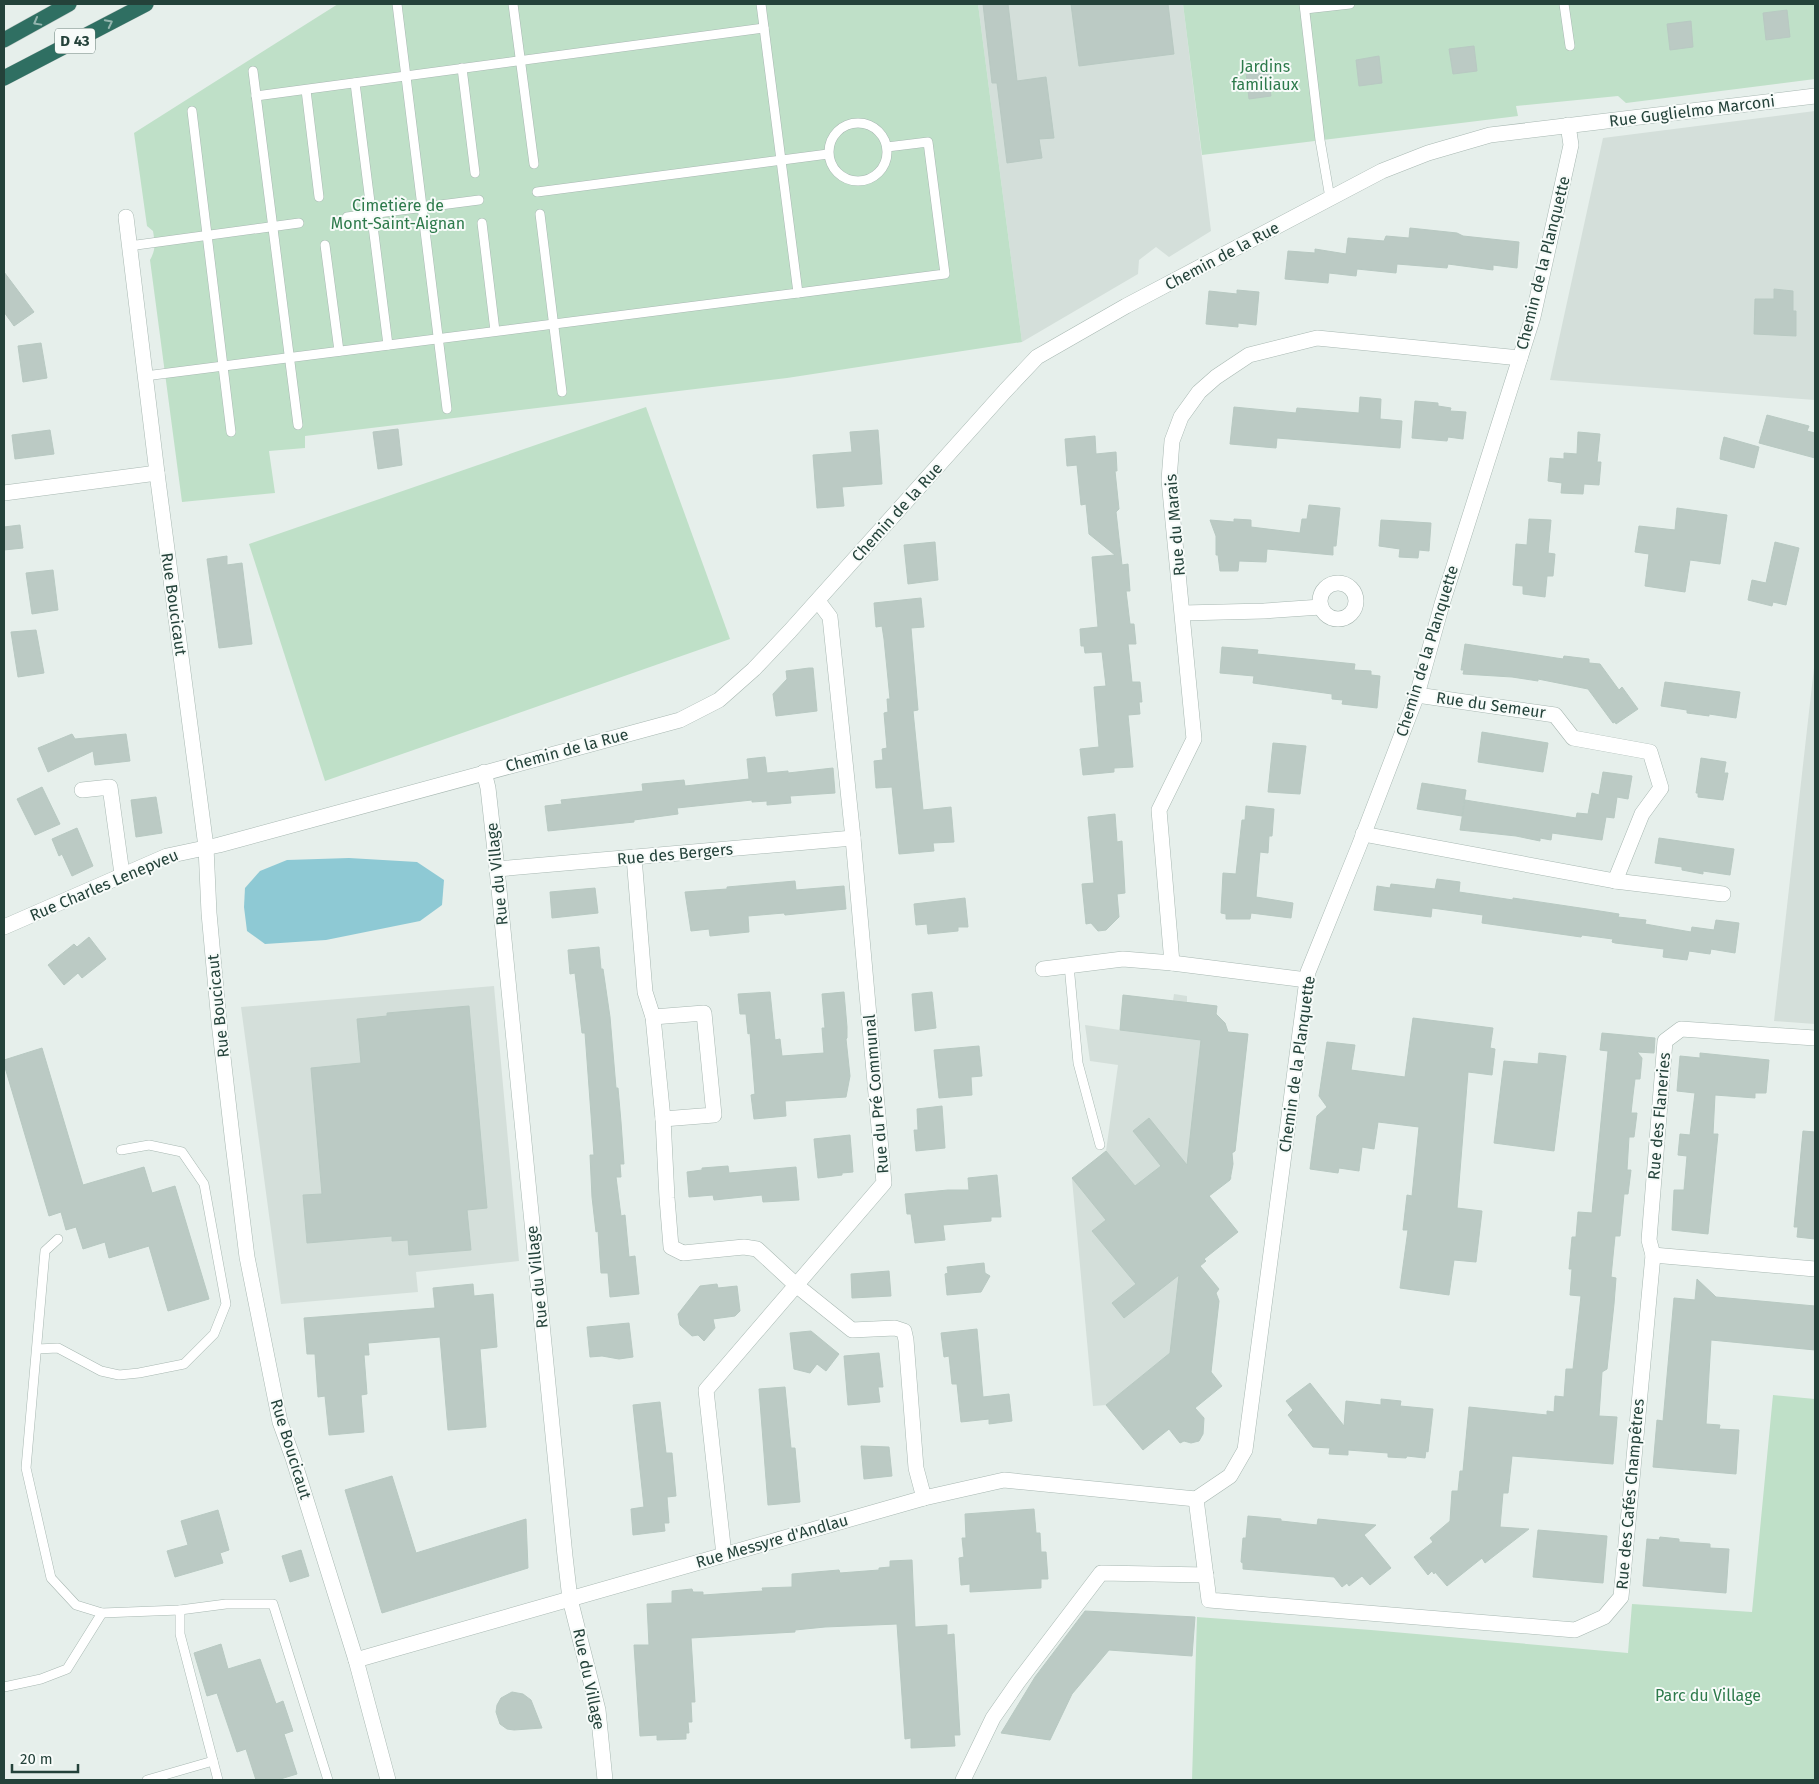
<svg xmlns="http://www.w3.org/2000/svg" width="1819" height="1784" viewBox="0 0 1819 1784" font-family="'Fira Sans',sans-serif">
	<rect width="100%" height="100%" fill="#e6efeb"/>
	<g fill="#d4dfda">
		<path d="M978,4H1183L1211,231L1169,257L1156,247L1139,260L1138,274L1022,342Z"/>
		<path d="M1815,111V400L1550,380L1603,138Z"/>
		<path d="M1815,659V1024L1774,1021Z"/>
		<path d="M494,986L519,1261L416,1272L418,1292L281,1304L241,1007Z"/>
		<path d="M1174,994L1187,996V1002L1217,1006L1216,1018L1225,1023L1227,1032L1248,1034L1235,1151L1229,1155L1233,1164L1228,1173L1232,1178L1207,1197L1200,1266L1219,1289L1215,1293L1219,1301V1305L1214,1311L1217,1315L1211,1372L1170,1353L1106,1405L1093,1406L1072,1179L1106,1151L1118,1065L1090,1061L1085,1025L1120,1030L1123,995L1173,1001Z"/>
	</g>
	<g fill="#bfe0c8">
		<path d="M338,4H978L1022,342L787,378L305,436V448L269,451L275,493L182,502L150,260C156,249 155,243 153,231L147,226L134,133Z"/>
		<path d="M1183,4H1815V79L1626,103L1618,96L1516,106L1518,116L1202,155Z"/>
		<path d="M646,407L730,639L325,781L249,544Z"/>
		<path d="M1773,1395L1815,1399V1780H1192L1197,1617L1371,1630L1628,1653L1632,1604L1752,1612Z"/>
	</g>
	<path fill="#8ec9d4" d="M349,858L417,862L444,880L442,905L420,921L326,940L265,944L247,931L244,907L245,888L260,871L287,860Z"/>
	<g fill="#bbcac4" stroke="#b8c9c2">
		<path d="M983,4H1008L1017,81L1046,77L1054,138L1039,139L1042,158L1007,163L997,83H992Z"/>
		<path d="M1071,4H1168L1174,54L1079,66Z"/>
		<path d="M1787,10L1790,37L1766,40L1763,13Z"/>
		<path d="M1691,21L1693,47L1670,50L1667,24Z"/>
		<path d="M1474,46L1477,71L1453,74L1449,49Z"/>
		<path d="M1379,56L1382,83L1359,86L1356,60Z"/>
		<path d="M1267,69L1271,96L1249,99L1246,72Z"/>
		<path d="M1410,228L1457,233L1463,236L1519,242L1517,268L1493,265V270L1448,264L1447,268L1397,264L1396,273L1357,269L1356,276L1329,273L1328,283L1285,279L1288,251L1315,253V249L1346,254L1348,238L1384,241L1386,236L1409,238Z"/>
		<path d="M4,272L34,312L14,326L4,312Z"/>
		<path d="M1774,289L1793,291V311H1796V336L1754,334L1755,299H1774Z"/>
		<path d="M1237,290L1259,292L1256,325L1238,323V327L1206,324L1209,291L1237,294Z"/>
		<path d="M41,343L47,378L23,382L18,346Z"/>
		<path d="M1360,397L1381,399L1380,419L1402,421L1400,448L1277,438L1276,448L1230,444L1234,407L1296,413L1297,408L1359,413Z"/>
		<path d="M1415,401L1438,403V406L1451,408L1450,411L1466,412L1463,439L1448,437L1447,441L1412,438Z"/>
		<path d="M1767,415L1809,426L1807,431L1815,433V458L1759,443Z"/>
		<path d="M398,429L402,465L378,469L373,432Z"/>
		<path d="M50,430L54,454L15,459L12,435Z"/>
		<path d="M878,430L882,484L842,487L844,506L817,508L813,455L852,452L850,432Z"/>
		<path d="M1578,432L1600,434L1597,462H1601L1599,485L1584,484L1583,494L1561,493L1562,483L1548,481L1550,458L1564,459V453L1577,454Z"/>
		<path d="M1095,436L1096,454L1116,452L1117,471H1115L1119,509L1116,512L1122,565L1128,564L1130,591H1126L1130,624H1134L1136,644H1128L1132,682H1140L1142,702H1139L1140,714L1128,715L1133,767L1114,768V772L1083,775L1080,749L1099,747L1094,687L1106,686L1102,652L1085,653L1084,646H1081L1080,629L1098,627L1092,557L1115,555L1089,534L1086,504L1081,505L1077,465L1067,466L1065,439Z"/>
		<path d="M1724,437L1759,447L1754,468L1720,459L1721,450Z"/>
		<path d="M1309,505L1340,508L1336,546H1333V555L1267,549L1266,562L1239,561L1238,571H1220L1218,555H1216V536L1210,520L1234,522V519L1251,520V527L1300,533L1302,519H1307Z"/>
		<path d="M1677,508L1727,515L1720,564L1690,560L1685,592L1645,586L1649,554L1635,552L1639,526L1675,530Z"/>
		<path d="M1529,519L1551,520L1548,553L1555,554L1553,576H1547L1545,597L1523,594V586L1513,585L1516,544L1527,545Z"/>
		<path d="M1381,520L1431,523L1429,551L1419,550L1418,558L1399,557L1400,549L1379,546Z"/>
		<path d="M20,525L23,548L4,550V527Z"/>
		<path d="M935,542L938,580L908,584L904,545Z"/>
		<path d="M1775,542L1799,548L1786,605L1773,602L1772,606L1748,600L1752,580L1766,583Z"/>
		<path d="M227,556V565L242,563L252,644L219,648L207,559Z"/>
		<path d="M53,570L58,610L32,614L26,573Z"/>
		<path d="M921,598L924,627L911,628L918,710L913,711L923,810L951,807L954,842L933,843L934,851L899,854L892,787L876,788L874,761L883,760L882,749L887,748L884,713L888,712L887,699H890L884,639L882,626L876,627L874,603Z"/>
		<path d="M36,630L44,673L18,677L11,632Z"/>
		<path d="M1465,644L1563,659L1564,656L1589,659V663L1600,664L1619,690L1622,687L1638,709L1616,724L1615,722L1613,723L1588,689L1538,679V681L1512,677L1463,674L1464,670H1461Z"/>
		<path d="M1222,647L1258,650L1257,654L1355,664L1354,670L1371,671V675L1380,676L1377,708L1342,704L1343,700L1332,699V694L1253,683L1254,676L1220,673Z"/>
		<path d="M809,668H813L817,711L776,716L773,694L787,679L786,671Z"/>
		<path d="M1665,682L1740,692L1736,718L1709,714V716L1687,713V710L1661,706Z"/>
		<path d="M1482,732L1548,743L1543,772L1478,762Z"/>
		<path d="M72,734L75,739L126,734L130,761L95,765L93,751L48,772L38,748Z"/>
		<path d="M1273,743L1306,746L1300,794L1268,792Z"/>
		<path d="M765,757L767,773L788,771V773L833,768L835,793L790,796L791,803L767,805V801L752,802V800L677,808L678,814L634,820V822L548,831L545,806L562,804L561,800L643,791L642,784L684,780L685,786L749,779L747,759Z"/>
		<path d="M1701,758L1726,762L1724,773H1728L1723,800L1698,797V793H1696Z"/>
		<path d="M1603,772L1632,776L1628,799L1617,797L1614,818L1606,817L1602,840L1552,833L1551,840L1540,838V841L1516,836L1460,830L1465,800L1576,818L1577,813L1588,814L1592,793L1599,795Z"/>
		<path d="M1422,783L1466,790L1462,816L1417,809Z"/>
		<path d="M42,787L60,824L35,835L17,799Z"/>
		<path d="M156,797L162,833L136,837L131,800Z"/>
		<path d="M1246,806L1274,809L1272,836H1269L1268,853L1260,852L1256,897L1293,903L1291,918L1251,913L1250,919H1226V914L1221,913L1223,873L1236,874L1242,820H1245Z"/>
		<path d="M1115,814L1117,842L1122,841L1125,893L1117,894L1119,917L1106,930L1098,931L1091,923L1086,924L1082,884L1094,883L1088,817Z"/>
		<path d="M77,828L93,866L72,876L62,854L59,856L52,839Z"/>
		<path d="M1659,838L1734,849L1730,875L1703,871V874L1682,870V867L1655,863Z"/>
		<path d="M1437,879L1460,882L1459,892L1513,900V898L1587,909L1619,914L1618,917L1646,920L1645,924L1691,932L1692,927L1714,930L1716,920L1739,923L1735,953L1711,949L1710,954L1689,951L1687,960L1663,957L1664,949L1615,943L1612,942L1613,939L1582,935L1581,937L1482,923L1483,915L1432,908L1431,917L1374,910L1377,886L1390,888L1391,884L1435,889Z"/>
		<path d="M795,881L796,890L844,886L846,909L785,915L784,913L748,916L749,932L710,936L709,929L691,931L685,892L727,889V887Z"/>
		<path d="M595,888L598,913L552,918L550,892Z"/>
		<path d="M965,898L968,927H958V931L928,934L927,924L916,925L914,904Z"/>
		<path d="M89,937L106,959L82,978L78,973L64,985L48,965L74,944L77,947Z"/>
		<path d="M599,947L601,969H603L610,1017L616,1088H618L621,1122L624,1164H620L621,1177H616L621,1216L625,1215L629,1257L635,1256L639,1294L610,1297L608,1273H601L598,1231L596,1232L592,1197L590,1155H594L585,1033H582L575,973L570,974L568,950Z"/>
		<path d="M770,992L775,1040L780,1039L782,1056L824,1053L822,1028H825L822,994L844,992L847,1027V1038L846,1039L850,1076L846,1097L785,1101L786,1116L754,1119L751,1095L755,1094L750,1033L748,1034L746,1014H740L738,994Z"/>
		<path d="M932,992L936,1028L915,1031L912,994Z"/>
		<path d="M1123,995L1217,1006L1216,1014L1225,1023L1228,1032L1248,1034L1235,1151L1232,1153L1233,1164L1230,1180L1209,1196L1238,1232L1204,1259L1206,1261L1200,1266L1219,1289L1216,1293L1219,1301L1211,1372L1222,1386L1195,1408L1204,1418L1203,1434L1199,1441L1191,1443L1184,1441L1180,1443L1169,1429L1143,1450L1106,1405L1170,1353L1179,1275L1124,1318L1112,1303L1136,1284L1092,1231L1106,1220L1072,1178L1106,1151L1135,1186L1161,1166L1133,1131L1149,1118L1187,1165L1201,1040L1120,1030Z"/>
		<path d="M469,1006L487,1208L467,1210L471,1250L409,1255L408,1240L392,1241V1236L307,1243L303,1195L322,1194L311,1068L361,1063L357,1019L387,1016V1013Z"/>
		<path d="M1413,1018L1493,1028L1490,1048L1495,1049L1492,1075L1468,1072L1457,1208L1482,1211L1476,1262L1454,1260L1449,1295L1400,1288L1408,1230H1403L1407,1195L1412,1196L1419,1127L1378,1122L1374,1149L1362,1147L1359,1171L1339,1168L1338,1173L1310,1169L1317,1116L1327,1107L1319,1096L1327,1042L1355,1045L1351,1070L1405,1077Z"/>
		<path d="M1602,1033L1655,1038L1654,1053L1637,1052L1642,1058L1640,1079H1635L1633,1095L1631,1113H1637L1634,1137H1629L1627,1170H1631L1628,1194H1624L1620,1236H1615L1611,1277L1616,1278L1614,1304L1607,1369L1602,1372L1599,1416L1617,1417L1613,1464L1512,1456L1508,1493H1503L1500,1527L1529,1529L1485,1563L1482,1558L1447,1586L1435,1572L1434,1574L1432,1571L1428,1575L1414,1557L1433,1542L1430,1538L1450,1521L1452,1491H1458L1460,1471H1463L1469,1407L1547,1415V1411L1554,1412L1555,1396L1564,1397L1566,1369H1573L1581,1296L1570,1295L1572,1269H1569L1572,1237H1576L1578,1212L1592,1213L1608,1051L1600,1050Z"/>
		<path d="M979,1046L982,1076L971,1077L972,1095L939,1098L934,1050Z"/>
		<path d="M42,1048L83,1185L144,1167L152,1193L175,1186L209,1299L168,1311L149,1246L109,1258L105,1242L83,1249L76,1227L66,1230L61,1212L49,1216L4,1064V1060Z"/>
		<path d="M1539,1053L1566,1056L1554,1151L1494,1143L1504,1061L1538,1064Z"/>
		<path d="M1700,1053L1769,1060L1766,1093H1755V1098L1715,1095L1713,1134H1718L1708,1234L1672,1230L1674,1190H1684L1687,1156L1678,1155L1680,1134L1690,1135L1695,1093L1677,1091L1680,1056L1700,1058Z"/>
		<path d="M942,1106L945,1148L916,1151L914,1130H918L917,1109Z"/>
		<path d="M1803,1131L1815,1132V1239L1797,1237L1798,1227H1794Z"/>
		<path d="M850,1135L853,1172L842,1173V1175L818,1178L814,1139Z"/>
		<path d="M728,1166L729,1173L796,1167L799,1200L763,1202L762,1195L714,1200L713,1195L689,1197L687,1172L702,1170V1168Z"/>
		<path d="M997,1175L1001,1217H991V1221L943,1225L945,1240L915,1243L911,1214H907L905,1194L948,1190H969L968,1178Z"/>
		<path d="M984,1263L985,1273L990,1276L981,1292L947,1295L945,1274L948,1273L947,1267Z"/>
		<path d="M889,1271L891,1296L852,1298L851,1274Z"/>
		<path d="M1697,1279L1716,1297L1815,1306V1350L1711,1340L1706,1424L1720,1425L1719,1429L1739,1430L1736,1474L1653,1467L1657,1420L1663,1421L1674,1298L1695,1300Z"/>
		<path d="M473,1284L474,1296L493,1294L497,1347L480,1349L486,1427L448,1430L440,1337L368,1343L369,1355H364L367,1394L361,1395L364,1432L329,1435L325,1396L318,1397L315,1354H307L304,1318L435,1308L433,1288Z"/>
		<path d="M717,1284L718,1288L737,1286L740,1311L735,1316L713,1319L715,1328L704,1341L698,1335L692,1336L680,1325L678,1314L700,1286Z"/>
		<path d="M629,1323L633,1357L619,1359L602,1356L590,1357L587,1327Z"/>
		<path d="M977,1329L983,1397L1009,1394L1012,1421L989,1424V1419L961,1422L957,1384H952L949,1356L944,1357L941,1333Z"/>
		<path d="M811,1331L839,1354L826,1371L817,1364L810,1373L794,1369L790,1333Z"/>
		<path d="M879,1353L883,1387H878L880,1402L848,1405L844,1356Z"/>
		<path d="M1310,1383L1344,1426L1346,1401L1381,1405V1399L1401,1401L1400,1406L1433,1409L1428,1452L1426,1451L1425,1458L1407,1456L1406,1458L1388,1457V1453L1348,1450V1455L1329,1454L1330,1448L1313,1447L1288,1415L1293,1410L1286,1401Z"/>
		<path d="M785,1387L791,1448H795L800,1502L768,1505L759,1389Z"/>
		<path d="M660,1402L666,1453H672L676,1496L667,1497L669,1523H664L665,1531L633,1535L631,1509L644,1507L633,1405Z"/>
		<path d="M861,1446L889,1447L892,1476L864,1479Z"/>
		<path d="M392,1476L416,1553L526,1519L528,1568L382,1613L345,1490Z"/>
		<path d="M1034,1509L1036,1533H1040L1041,1552H1046L1048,1579H1041V1588L970,1592V1584L961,1585L959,1558L964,1557L962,1538H966L965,1514Z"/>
		<path d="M218,1510L229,1550L220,1553L223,1563L175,1577L167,1551L188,1545L181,1521Z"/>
		<path d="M1248,1516L1281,1519V1521L1317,1525L1318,1519L1376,1525L1364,1535L1391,1568L1370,1585L1362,1576L1349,1586L1347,1583L1342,1587L1334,1577L1243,1569V1563L1241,1562L1243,1538H1246Z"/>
		<path d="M1538,1530L1607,1536L1603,1583L1533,1577Z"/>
		<path d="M1660,1537L1679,1539V1542L1710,1544V1548L1729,1549L1726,1593L1643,1586L1647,1539L1659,1540Z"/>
		<path d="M301,1550L309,1576L290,1582L282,1556Z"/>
		<path d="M912,1560L915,1627L947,1625V1635L954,1634L960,1735H954L955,1746L911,1748V1738L905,1739L897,1624L825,1627L795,1630V1632L691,1638L695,1702H691L692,1722H688L689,1733H686V1739L657,1740V1735L640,1736L634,1645H649L647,1604L672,1603V1591L692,1589L693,1592H703V1595L763,1591L762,1588L792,1587V1574L839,1570L840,1573L879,1570V1568L890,1567V1561Z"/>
		<path d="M1085,1611L1195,1617L1192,1656L1109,1650L1072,1694L1050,1740L1001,1733L1035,1677Z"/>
		<path d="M221,1644L228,1669L260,1659L276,1704L283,1701L293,1731L284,1734L297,1774L277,1780H256L246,1749L237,1752L217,1693L207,1696L194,1653Z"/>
		<path d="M512,1692L523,1694L531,1700L542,1728L514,1730L507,1729L500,1724L496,1712L497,1705L501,1698Z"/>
	</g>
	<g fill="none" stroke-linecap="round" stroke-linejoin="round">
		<g stroke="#a8b8b2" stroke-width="10">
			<g id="lane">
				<path d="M397,4L447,409"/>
				<path d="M513,4L534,164"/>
				<path d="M1304,4L1320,140L1330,198"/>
				<path d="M1564,4L1570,46"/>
				<path d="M1305,9L1350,4"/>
				<path d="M462,68L475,173"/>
				<path d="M253,71L298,425"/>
				<path d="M355,83L388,345"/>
				<path d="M306,90L319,197"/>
				<path d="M256,96L764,28"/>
				<path d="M192,111L231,432"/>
				<circle cx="858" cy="152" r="29"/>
				<path d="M537,192L828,154"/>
				<path d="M540,214L562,392"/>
				<path d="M347,217L479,200"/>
				<path d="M482,223L495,331"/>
				<path d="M325,245L339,351"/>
				<path d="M129,246L299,223"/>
				<path d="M798,293L945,274L928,142L887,147"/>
				<path d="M145,376L798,293L761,4"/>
				<path d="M1069,965L1078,1063L1100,1145"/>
				<path d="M58,1239L45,1251L26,1468L51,1578L76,1605L102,1613L180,1610"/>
				<path d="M37,1349L58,1348L101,1371L119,1375L139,1373L184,1364L214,1334L226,1304L204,1184L182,1152L149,1145L121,1150"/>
				<path d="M4,1687L41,1679L67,1669L102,1613"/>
				<path d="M147,1780L213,1761"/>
				<path d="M218,1780L180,1634V1610L226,1604H273L328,1780"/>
			</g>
		</g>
		<g stroke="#a8b8b2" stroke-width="16">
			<g id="street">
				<path d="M1568,125L1571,145L1533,317L1442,604L1417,695L1359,846L1308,972L1245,1450L1230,1476L1196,1499L1209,1600L1575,1630L1604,1617L1621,1597L1653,1255L1815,1269"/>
				<path d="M126,217L157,473L206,847L209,913L219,1022L233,1144L247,1257L280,1422L293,1458L356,1660L388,1780"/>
				<path d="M4,493L157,473"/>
				<circle cx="1338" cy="601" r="18"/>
				<path d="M1183,613L1264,611L1321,607"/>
				<path d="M484,772L488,788L497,869L565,1556L570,1599L598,1710L605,1780"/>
				<path d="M82,790L110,787L122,874"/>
				<path d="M1363,834L1615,881L1642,814L1661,788L1650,752L1573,738L1555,715L1417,695"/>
				<path d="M634,857L645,992L653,1017L663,1119L667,1198L671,1247L683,1253L744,1247L757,1249L796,1285L852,1330L895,1328L904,1331L906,1340L916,1468L924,1498"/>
				<path d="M497,869L853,838"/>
				<path d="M1615,881L1723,894"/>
				<path d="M4,927L167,856L219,845L680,720L719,700L754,669L790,631L1005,391L1037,357L1126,306L1382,171L1428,153L1490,135L1815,96"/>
				<path d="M1172,963L1159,810L1194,739L1169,480L1172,441L1181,417L1199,392L1216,377L1249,355L1317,338L1520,358"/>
				<path d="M1043,969L1123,959L1172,963L1307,980"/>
				<path d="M653,1017L704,1013L714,1115L663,1119"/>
				<path d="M1653,1255L1649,1240L1665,1041L1681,1029L1815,1038"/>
				<path d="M724,1555L706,1390L884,1183L853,838L830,617L818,601"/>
				<path d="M356,1660L924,1498L1004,1480L1196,1499"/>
				<path d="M963,1780L993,1718L1018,1682L1101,1573L1206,1575"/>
			</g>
		</g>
		<g stroke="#c2cac8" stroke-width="16">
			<g id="highway">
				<path d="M4,40L69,4"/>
				<path d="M4,78L146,4"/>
			</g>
		</g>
		<use href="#lane" stroke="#fff" stroke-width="9"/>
		<use href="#street" stroke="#fff" stroke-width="15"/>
		<use href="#highway" stroke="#2f6f62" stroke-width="15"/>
	</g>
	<defs><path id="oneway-chevron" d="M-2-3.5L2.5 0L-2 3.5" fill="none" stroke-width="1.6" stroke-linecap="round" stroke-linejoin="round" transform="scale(1.25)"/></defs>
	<g stroke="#93b5ae">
		<use href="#oneway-chevron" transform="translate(37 22) rotate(151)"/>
		<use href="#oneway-chevron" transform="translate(109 23) rotate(-27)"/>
	</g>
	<g text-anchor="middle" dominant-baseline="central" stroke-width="4" stroke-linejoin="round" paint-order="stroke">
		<rect fill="#f7fbf9" stroke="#637a73" stroke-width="1" x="55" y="28.5" width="40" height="25" rx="4"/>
		<g font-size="15" font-weight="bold" fill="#24423a">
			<text x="75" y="41">D 43</text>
		</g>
		<g font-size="16" fill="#2d7a4b" stroke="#f7fbf9">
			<text x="1265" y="66">Jardins<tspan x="1265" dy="18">familiaux</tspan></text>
			<text x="398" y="205">Cimetière de<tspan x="398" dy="18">Mont-Saint-Aignan</tspan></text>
			<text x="1708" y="1695">Parc du Village</text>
		</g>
		<g font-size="16" fill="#24423a" stroke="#f7fbf9">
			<text transform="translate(1692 111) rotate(-7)">Rue Guglielmo Marconi</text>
			<text transform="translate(1222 256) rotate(-28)">Chemin de la Rue</text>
			<text transform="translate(1543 263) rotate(-76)">Chemin de la Planquette</text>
			<text transform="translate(897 512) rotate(-48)">Chemin de la Rue</text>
			<text transform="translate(1175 525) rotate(-95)">Rue du Marais</text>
			<text transform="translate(174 604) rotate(82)">Rue Boucicaut</text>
			<text transform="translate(1427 651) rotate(-73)">Chemin de la Planquette</text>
			<text transform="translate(1491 705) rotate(8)">Rue du Semeur</text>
			<text transform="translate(567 750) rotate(-15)">Chemin de la Rue</text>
			<text transform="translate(675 854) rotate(-5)">Rue des Bergers</text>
			<text transform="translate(497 874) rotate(-96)">Rue du Village</text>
			<text transform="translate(104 885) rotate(-23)">Rue Charles Lenepveu</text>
			<text transform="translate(218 1006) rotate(-96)">Rue Boucicaut</text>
			<text transform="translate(1297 1064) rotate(-82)">Chemin de la Planquette</text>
			<text transform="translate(876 1094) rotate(-95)">Rue du Pré Communal</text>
			<text transform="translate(1659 1116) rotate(-85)">Rue des Flaneries</text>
			<text transform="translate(537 1277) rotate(-96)">Rue du Village</text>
			<text transform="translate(291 1449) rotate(73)">Rue Boucicaut</text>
			<text transform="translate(1630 1494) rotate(-85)">Rue des Cafés Champêtres</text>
			<text transform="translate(772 1541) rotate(-16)">Rue Messyre d'Andlau</text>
			<text transform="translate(589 1679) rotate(78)">Rue du Village</text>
		</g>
	</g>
	<rect width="1819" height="1784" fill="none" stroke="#24423a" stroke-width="10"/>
	<path d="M12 1764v8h66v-8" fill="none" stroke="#24423a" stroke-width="2.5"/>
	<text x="20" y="1764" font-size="15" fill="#24423a" stroke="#f7fbf9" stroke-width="4" paint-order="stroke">20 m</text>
</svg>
